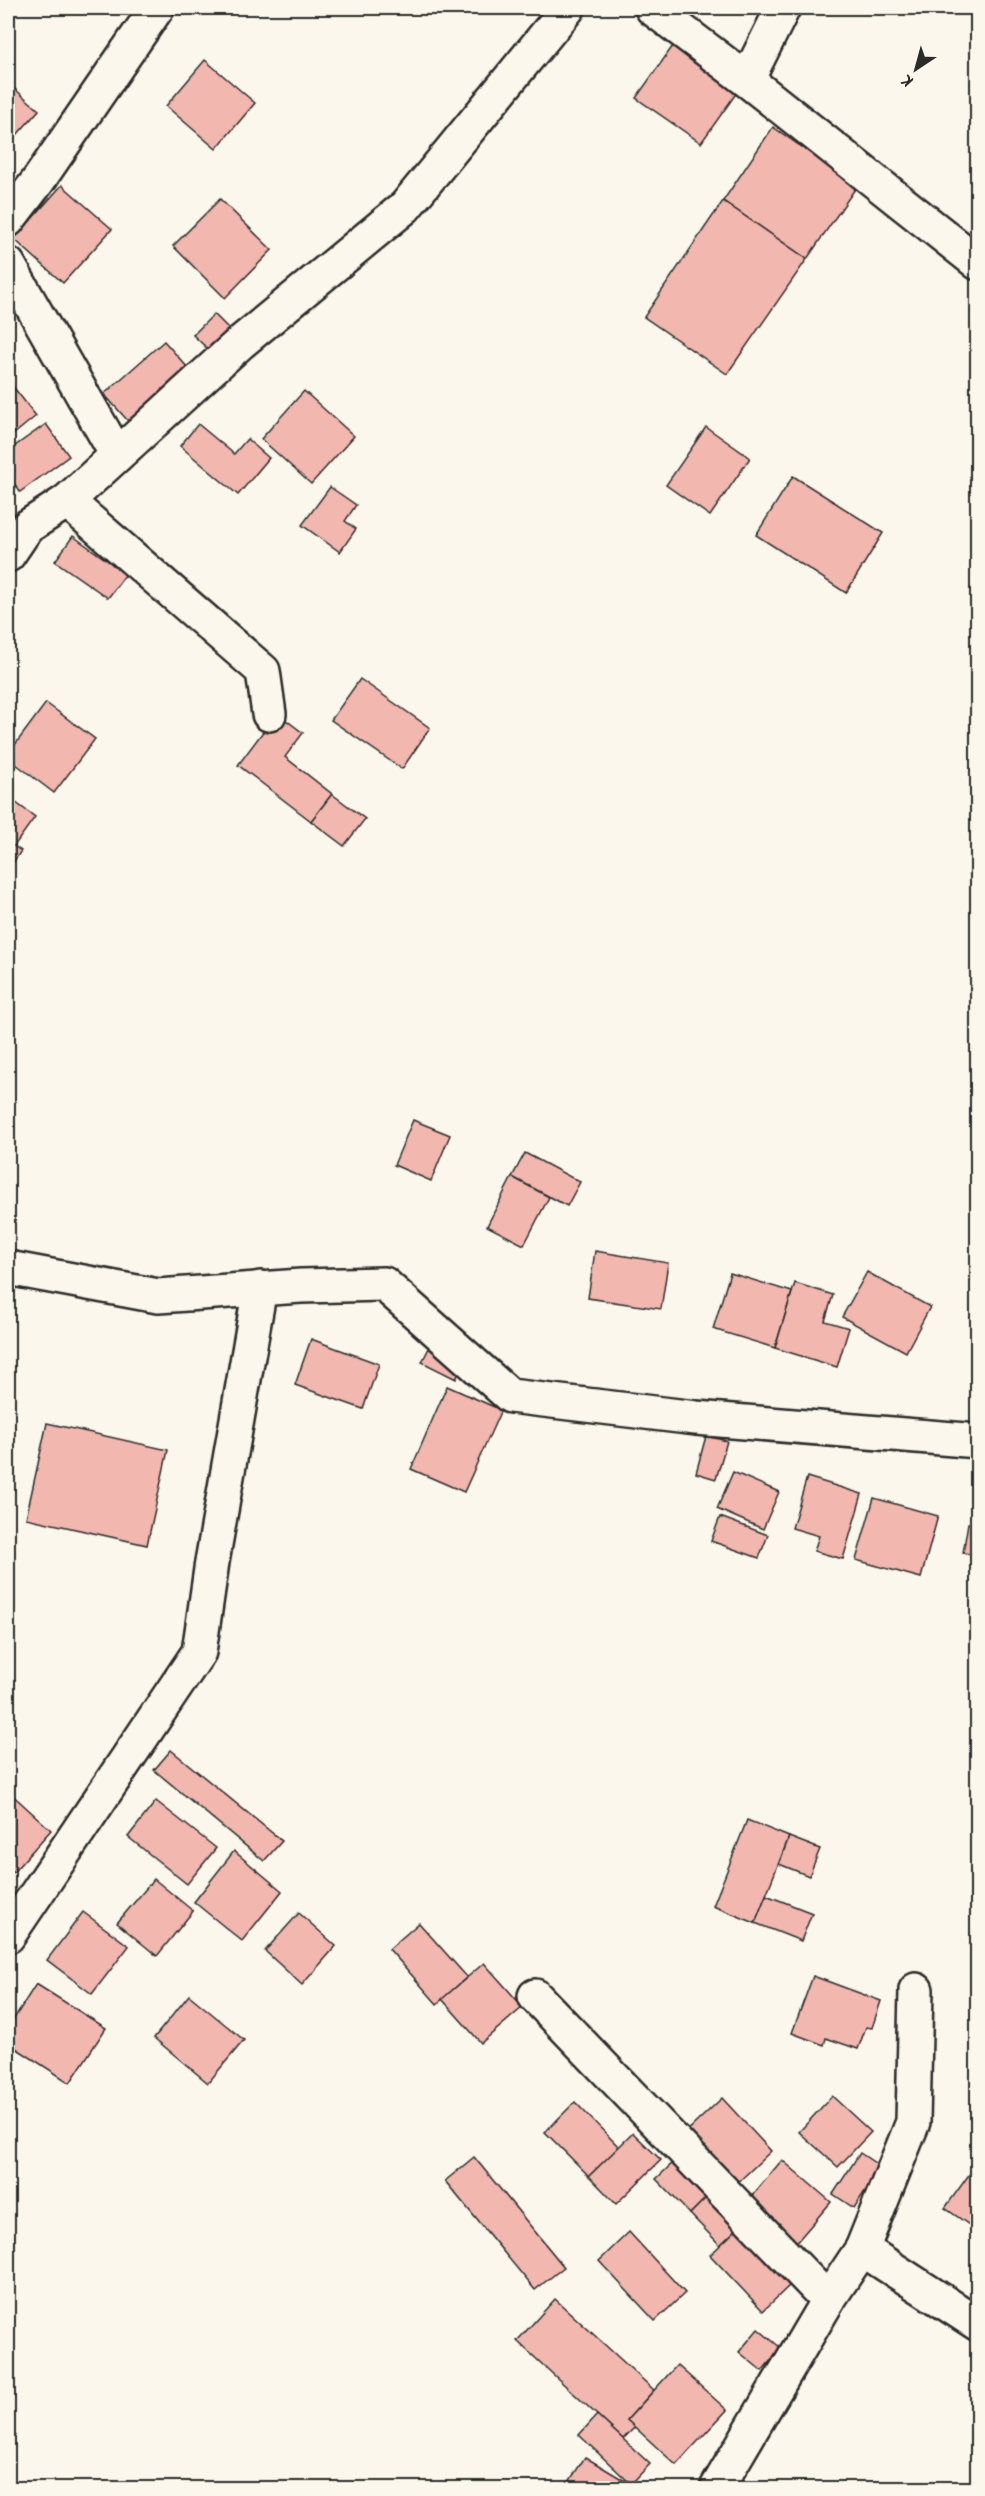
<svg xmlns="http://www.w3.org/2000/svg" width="985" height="2496" viewBox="0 0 985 2496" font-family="Kalam,sans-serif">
	<rect width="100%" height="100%" fill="#fbf7ec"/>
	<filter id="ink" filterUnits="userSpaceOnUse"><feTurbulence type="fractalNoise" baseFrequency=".0167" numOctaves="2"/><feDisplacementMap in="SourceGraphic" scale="12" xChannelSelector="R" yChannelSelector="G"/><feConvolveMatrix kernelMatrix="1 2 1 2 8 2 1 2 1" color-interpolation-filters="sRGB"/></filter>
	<g filter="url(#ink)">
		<g fill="#f2b7af" stroke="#2b2b2b" stroke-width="1.5">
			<path d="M675,43L740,88L701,143L636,98Z"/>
			<path d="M205,60L255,103L216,149L166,106Z"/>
			<path d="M8,83L39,110L8,145Z"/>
			<path d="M773,127L857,186L807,259L723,201Z"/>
			<path d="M62,185L112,229L63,283L14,239Z"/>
			<path d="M220,199L272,250L225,298L173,246Z"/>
			<path d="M723,201L807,259L727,374L644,317Z"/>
			<path d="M214,314L232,332L211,352L193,335Z"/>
			<path d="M164,341L188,368L128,421L104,394Z"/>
			<path d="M8,380L36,416L8,439Z"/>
			<path d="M304,391L354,436L311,484L261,439Z"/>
			<path d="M46,424L69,456L20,492L8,474V451Z"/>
			<path d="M198,424L234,454L247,439L269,458L238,495L180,446Z"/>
			<path d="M706,427L750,458L710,516L666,485Z"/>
			<path d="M793,476L883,533L846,593L756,535Z"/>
			<path d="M330,487L356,505L345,521L356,529L340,552L302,525Z"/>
			<path d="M73,536L126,574L108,598L55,561Z"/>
			<path d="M360,679L430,728L402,769L331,720Z"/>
			<path d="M46,703L95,739L54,793L8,758V754Z"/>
			<path d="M277,713L303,733L285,757L332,794L311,821L238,765Z"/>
			<path d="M332,794L365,819L344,846L311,821Z"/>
			<path d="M8,797L35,817L14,846L21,851L8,870Z"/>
			<path d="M413,1120L450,1135L431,1181L394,1165Z"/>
			<path d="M525,1153L580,1182L567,1206L512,1177Z"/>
			<path d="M512,1177L549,1197L524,1245L487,1226Z"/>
			<path d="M595,1251L668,1263L661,1309L588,1298Z"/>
			<path d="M867,1272L930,1307L906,1352L842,1317Z"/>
			<path d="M730,1273L792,1292L775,1348L713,1329Z"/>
			<path d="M795,1283L833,1295L825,1321L849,1328L837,1367L775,1348Z"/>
			<path d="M311,1339L379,1364L363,1409L295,1385Z"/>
			<path d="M432,1342L465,1359L456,1379L422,1362Z"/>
			<path d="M447,1386L501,1410L464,1492L411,1469Z"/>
			<path d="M47,1423L168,1450L147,1545L26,1518Z"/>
			<path d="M706,1436L727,1441L716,1479L696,1473Z"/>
			<path d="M733,1472L779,1492L763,1529L717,1509Z"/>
			<path d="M807,1477L862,1494L843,1559L814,1551L819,1536L792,1528Z"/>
			<path d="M874,1498L938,1516L921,1578L856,1560Z"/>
			<path d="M720,1517L768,1535L759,1558L711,1541Z"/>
			<path d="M968,1523L978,1524V1555L963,1553Z"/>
			<path d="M171,1750L282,1841L264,1861L154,1770Z"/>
			<path d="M8,1791L51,1830L8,1878Z"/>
			<path d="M156,1801L216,1848L187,1884L128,1837Z"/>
			<path d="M747,1820L789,1837L755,1923L713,1906Z"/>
			<path d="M789,1837L820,1849L809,1876L779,1864Z"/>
			<path d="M234,1851L282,1891L242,1941L194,1902Z"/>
			<path d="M154,1879L193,1911L157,1956L117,1923Z"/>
			<path d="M766,1895L812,1913L801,1941L755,1923Z"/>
			<path d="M83,1912L129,1946L92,1994L47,1960Z"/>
			<path d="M299,1913L336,1946L302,1985L265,1951Z"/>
			<path d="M419,1923L467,1977L437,2004L389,1949Z"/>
			<path d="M484,1963L523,2007L481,2043L442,1999Z"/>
			<path d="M813,1976L881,2001L872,2028L866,2027L858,2049L826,2038L824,2045L792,2033Z"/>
			<path d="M36,1984L106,2028L70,2083L8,2043V2028Z"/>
			<path d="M189,1995L244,2040L208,2083L154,2038Z"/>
			<path d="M832,2096L871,2132L838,2167L799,2132Z"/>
			<path d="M722,2098L771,2151L731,2189L681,2137Z"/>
			<path d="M575,2102L619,2147L589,2176L545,2132Z"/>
			<path d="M633,2133L661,2160L616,2204L589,2176Z"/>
			<path d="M860,2153L881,2167L854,2208L833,2194Z"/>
			<path d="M474,2157L564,2267L535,2290L445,2181Z"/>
			<path d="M678,2158L711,2193L690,2214L656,2179Z"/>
			<path d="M782,2160L831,2202L789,2251L740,2210Z"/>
			<path d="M978,2162V2231L945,2208Z"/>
			<path d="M706,2198L736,2230L720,2245L690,2214Z"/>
			<path d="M736,2230L790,2285L763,2311L710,2255Z"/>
			<path d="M629,2232L685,2293L655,2321L599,2261Z"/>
			<path d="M555,2299L654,2390L627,2420L635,2427L623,2439L517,2341Z"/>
			<path d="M758,2329L781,2348L762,2371L739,2352Z"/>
			<path d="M677,2365L727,2410L676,2465L627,2420Z"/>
			<path d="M597,2415L650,2464L631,2484L579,2435Z"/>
			<path d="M585,2457L637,2488H565Z"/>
		</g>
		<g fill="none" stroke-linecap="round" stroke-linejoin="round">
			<g stroke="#2b2b2b" stroke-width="38">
				<g id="minor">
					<path d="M652,8L747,80L978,263"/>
					<path d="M747,80L783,8"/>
					<path d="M8,220L38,181L157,8"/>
					<path d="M8,264L117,455"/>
					<path d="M67,501L263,671L269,714"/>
					<path d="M8,555L27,527L67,501L240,343L405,207L568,8"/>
					<path d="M8,1268L158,1296L301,1286L384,1284L510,1396L696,1418L978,1441"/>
					<path d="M8,1936L199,1652L212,1562L260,1288"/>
					<path d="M535,1996L828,2300"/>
					<path d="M862,2249L978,2324"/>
					<path d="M717,2488L828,2300L862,2249L913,2122L916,1990"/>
				</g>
			</g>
			<use href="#minor" stroke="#fbf7ec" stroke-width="33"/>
		</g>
	</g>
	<rect width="985" height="2496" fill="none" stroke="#fbf7ec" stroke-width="30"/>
	<rect x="15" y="15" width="955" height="2466" fill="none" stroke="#2b2b2b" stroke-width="2" filter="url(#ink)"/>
	<g transform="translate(916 69) rotate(216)" stroke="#fbf7ec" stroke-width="4.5" paint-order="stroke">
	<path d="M0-4.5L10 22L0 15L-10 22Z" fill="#2b2b2b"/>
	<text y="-9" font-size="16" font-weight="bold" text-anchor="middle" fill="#2b2b2b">K</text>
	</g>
</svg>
